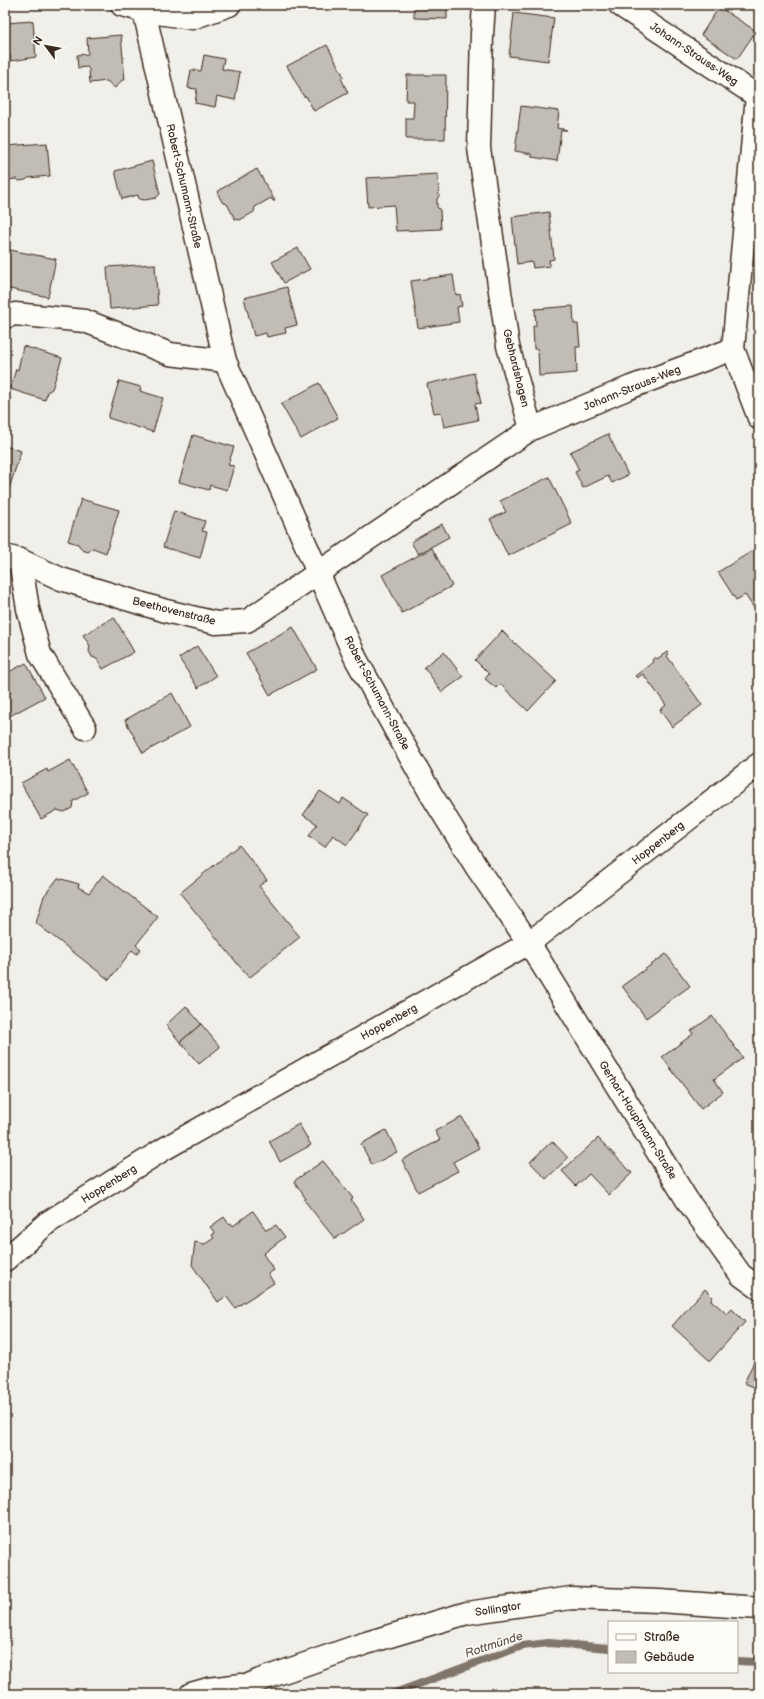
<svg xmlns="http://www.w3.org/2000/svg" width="764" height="1699" viewBox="0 0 764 1699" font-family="'Balsamiq Sans',sans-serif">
	<rect width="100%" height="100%" fill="#f1efea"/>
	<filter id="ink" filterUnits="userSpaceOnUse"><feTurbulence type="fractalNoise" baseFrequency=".025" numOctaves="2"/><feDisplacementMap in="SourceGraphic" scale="8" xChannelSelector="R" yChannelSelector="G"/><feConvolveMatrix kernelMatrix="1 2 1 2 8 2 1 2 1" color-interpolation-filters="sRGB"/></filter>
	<g filter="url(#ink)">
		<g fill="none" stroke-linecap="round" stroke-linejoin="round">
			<g stroke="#80746b" stroke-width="8">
				<path d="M737,1661L759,1662"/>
				<path d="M392,1694L522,1646L549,1643L609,1648"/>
			</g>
		</g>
		<g fill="#c1bcb4" stroke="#3b2a1e">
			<path d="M414,5H447V19L414,18Z"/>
			<path d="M719,7L756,31L737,59L701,35Z"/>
			<path d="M514,13L554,18L548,61L509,56Z"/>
			<path d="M33,21L36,57L11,61L10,55L5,56V23Z"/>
			<path d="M121,35L125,80H122L115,88L107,81L90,83L89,69L87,67L78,68L77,55L88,54L87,38Z"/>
			<path d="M327,45L344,77L341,78L348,93L314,111L306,96L304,97L287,66Z"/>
			<path d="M204,55L224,59L222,69L240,72L235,100L217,96L215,107L195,103L197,89L188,88L191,70L201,71Z"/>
			<path d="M407,75H446L445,139H406V118H413L414,101H406Z"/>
			<path d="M521,106L559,111L557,128L567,130H561L557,161L532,157V154L515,151Z"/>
			<path d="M47,143L50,176L28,178L26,180L19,181L17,179L6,180L5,146Z"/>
			<path d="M152,161L160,194L156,198L145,200L139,199L138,195L122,199L115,171Z"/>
			<path d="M257,169L275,201H273L271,198L255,207L254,212L240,220L235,219L227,204L222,202L218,194L219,190Z"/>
			<path d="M438,174L439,196L437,199V207L440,210L441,229L396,231L394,205L368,207L366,178Z"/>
			<path d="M549,212L554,259L549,260L550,266L533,268L532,262L517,264L512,217Z"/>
			<path d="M298,248L310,269L284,283L272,262Z"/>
			<path d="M5,249L56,259L48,297L5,288Z"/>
			<path d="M155,264L158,305L110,309L107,267Z"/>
			<path d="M453,275L456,295L460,294L462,306L457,307L459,322L418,328L411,281Z"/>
			<path d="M287,287L297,325L285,328L286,333L267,337L266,333L254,336L244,298Z"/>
			<path d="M573,306L574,324H578L580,347H576L577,373L539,376L538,349H534L533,326H536L535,309Z"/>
			<path d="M23,346L62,358L52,389L47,392L45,400L10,389L16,369L18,370Z"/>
			<path d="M474,373L481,403L475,404L478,420L444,427L441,412L434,413L427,384Z"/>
			<path d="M119,381L141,387L140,391L163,398L153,432L108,418Z"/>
			<path d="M319,383L338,418L301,439L281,404Z"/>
			<path d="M608,434L628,475L612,483L608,476L583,488L575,472L579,470L570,452Z"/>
			<path d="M193,435L234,447L228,465L234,466L227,490L210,485L209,490L179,482Z"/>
			<path d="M5,446L21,451L9,489L5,488Z"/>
			<path d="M549,477L572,524L508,556L490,519L506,512L500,501Z"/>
			<path d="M81,499L119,510L106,553L93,548L88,552L82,550L78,544L68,541Z"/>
			<path d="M174,511L205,521L202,531L207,532L200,558L163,547Z"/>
			<path d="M442,524L449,537L418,554L411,542Z"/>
			<path d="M759,547V605L754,608L745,595L736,600L718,572Z"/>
			<path d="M432,548L452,586L402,613L382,575Z"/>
			<path d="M114,617L134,652L103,669L97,659L92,657L89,651L90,646L83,635Z"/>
			<path d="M293,627L317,669L270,695L246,653Z"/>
			<path d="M502,631L556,681L528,711L500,684L496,688L485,679L489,674L475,660Z"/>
			<path d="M197,646L216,676L198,688L179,658Z"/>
			<path d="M444,652L463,677L442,692L424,667Z"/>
			<path d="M667,652L669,654L667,656L702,705L672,727L660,710L666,705L643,674L637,678L635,676L653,662L652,660L655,657L657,659Z"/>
			<path d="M26,663L45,697L6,718L5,674Z"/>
			<path d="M172,693L190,727L143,753L125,720Z"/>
			<path d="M70,760L88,793L73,801L72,808L64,812L57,810L41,819L21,783L47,769L48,772Z"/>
			<path d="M320,791L340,804L343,798L368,815L347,845L333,835L325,847L309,836L317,824L303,815Z"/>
			<path d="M239,845L267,880L259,886L300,937L249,978L180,893Z"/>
			<path d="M103,875L158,917L136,945L141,949L137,954L132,950L109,980L36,923L44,896L58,878L79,884L78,887L89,893Z"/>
			<path d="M666,954L690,986L646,1018L622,986Z"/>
			<path d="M186,1006L201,1024L180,1042L166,1025Z"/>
			<path d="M712,1016L743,1058L714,1079L723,1092L701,1109L662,1057L693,1034L691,1031Z"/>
			<path d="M201,1024L220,1047L199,1064L180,1042Z"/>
			<path d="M462,1117L479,1148L453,1162L458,1171L418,1192L402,1160L440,1140L435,1131Z"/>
			<path d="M299,1124L311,1145L280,1162L269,1141Z"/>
			<path d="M386,1130L397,1152L372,1165L361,1144Z"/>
			<path d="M598,1138L632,1173L609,1195L589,1174L576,1186L562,1171Z"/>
			<path d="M552,1141L568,1158L546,1179L530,1162Z"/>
			<path d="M323,1161L352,1197L353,1199L351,1200L364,1219L335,1239L304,1200L306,1199L294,1181Z"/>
			<path d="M253,1211L266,1230L276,1225L285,1237L263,1254L274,1270L268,1274L274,1283L235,1308L226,1296L218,1302L192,1265L195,1242L205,1244L214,1238L212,1235L215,1233L210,1227L224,1217L229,1224L231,1223L233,1226Z"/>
			<path d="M705,1289L713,1297L711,1300L727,1314L732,1309L745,1322L710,1361L672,1326Z"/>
			<path d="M759,1351V1389L744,1383Z"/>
		</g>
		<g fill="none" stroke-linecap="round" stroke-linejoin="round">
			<g stroke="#3b2a1e" stroke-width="25">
				<g id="minor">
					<path d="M122,5L144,11L192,18L229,5"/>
					<path d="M620,5L757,96L733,349L759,418"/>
					<path d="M144,11L225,361L356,659L431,794L477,868L529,943L687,1200L741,1275L759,1288"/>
					<path d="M5,317L15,314L85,321L170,354L225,361"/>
					<path d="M531,429L631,387L733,349"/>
					<path d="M5,556L20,560L61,579L166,611L216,623L247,621L531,429L508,346L479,148L482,34L484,5"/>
					<path d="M20,560L28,609L40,654L85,728"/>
					<path d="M5,1260L47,1223L164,1149L529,943L759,764"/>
				</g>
			</g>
			<g stroke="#3b2a1e" stroke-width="25">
				<g id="major">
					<path d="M191,1694L208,1689L242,1685"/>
					<path d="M228,1694L260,1680L363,1644L467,1613L571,1598L659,1601L759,1608"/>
				</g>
			</g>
			<use href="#minor" stroke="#fdfcf7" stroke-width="22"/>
			<use href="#major" stroke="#fdfcf7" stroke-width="22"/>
		</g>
	</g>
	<g text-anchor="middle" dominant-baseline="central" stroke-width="3" stroke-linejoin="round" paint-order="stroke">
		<g font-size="11" fill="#3b2a1e" stroke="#fdfcf7">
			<text transform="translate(694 54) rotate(34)">Johann-Strauss-Weg</text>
			<text transform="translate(184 186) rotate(77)">Robert-Schumann-Straße</text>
			<text transform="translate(516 368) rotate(76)">Gebhardshagen</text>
			<text transform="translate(632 388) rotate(-22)">Johann-Strauss-Weg</text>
			<text transform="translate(174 611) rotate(14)">Beethovenstraße</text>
			<text transform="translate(377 693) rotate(62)">Robert-Schumann-Straße</text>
			<text transform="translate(658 843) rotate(-38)">Hoppenberg</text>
			<text transform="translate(389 1022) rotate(-29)">Hoppenberg</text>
			<text transform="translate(638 1120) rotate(58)">Gerhart-Hauptmann-Straße</text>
			<text transform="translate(109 1184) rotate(-32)">Hoppenberg</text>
			<text transform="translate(498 1609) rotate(-9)">Sollingtor</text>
		</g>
		<g font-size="12" font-style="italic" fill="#63554b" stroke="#fdfcf7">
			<text transform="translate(494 1645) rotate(-18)">Rottmünde</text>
		</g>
	</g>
	<rect width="764" height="1699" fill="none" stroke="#fdfcf7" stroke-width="20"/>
	<rect x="10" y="10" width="744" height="1679" fill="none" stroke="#3b2a1e" stroke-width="1.5" filter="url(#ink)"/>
	<rect x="608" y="1621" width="130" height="52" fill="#fdfcf7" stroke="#afa8a0"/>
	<rect x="616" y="1634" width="20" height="6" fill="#fdfcf7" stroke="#afa8a0"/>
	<text x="644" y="1641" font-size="12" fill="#3b2a1e">Straße</text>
	<rect x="616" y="1651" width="20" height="12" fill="#c1bcb4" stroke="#afa8a0"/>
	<text x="644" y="1661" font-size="12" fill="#3b2a1e">Gebäude</text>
	<g transform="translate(46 46) rotate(302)" stroke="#fdfcf7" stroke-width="3" paint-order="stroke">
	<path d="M0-3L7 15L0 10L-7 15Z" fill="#3b2a1e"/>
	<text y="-6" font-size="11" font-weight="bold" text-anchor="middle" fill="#3b2a1e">N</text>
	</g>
</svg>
